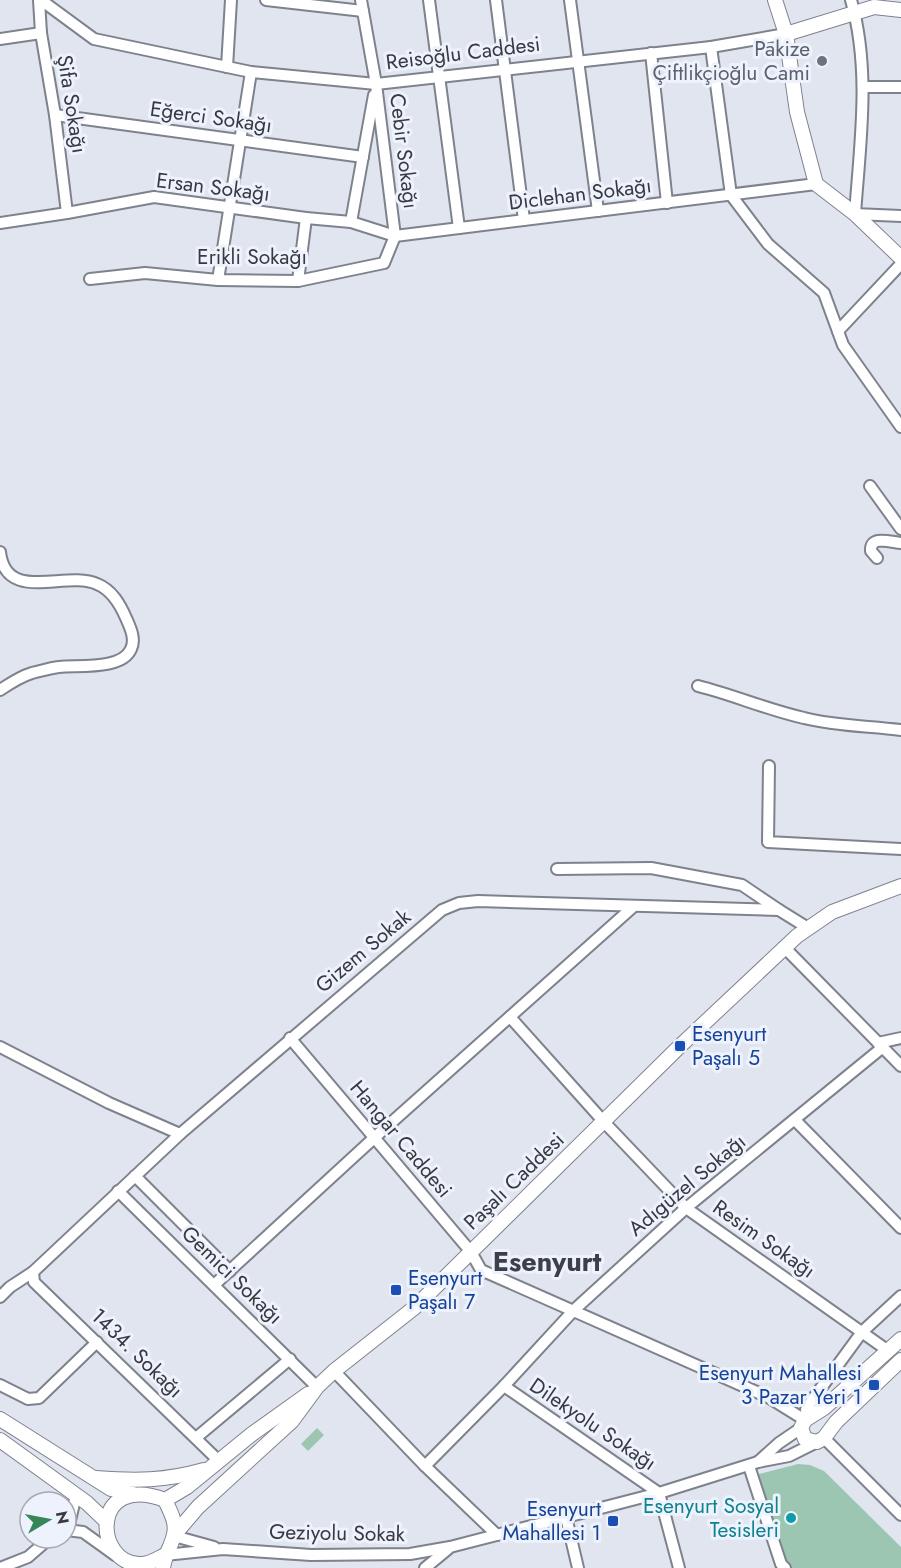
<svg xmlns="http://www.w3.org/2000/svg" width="901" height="1568" viewBox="0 0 901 1568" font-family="Jost,sans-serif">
	<rect width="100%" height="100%" fill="#e1e5f0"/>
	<g fill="#9dc6b2">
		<path d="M317,1428L324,1435L308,1451L301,1444Z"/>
		<path d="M798,1464L810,1465L824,1471L901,1547V1568H791L784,1561L755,1475Z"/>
	</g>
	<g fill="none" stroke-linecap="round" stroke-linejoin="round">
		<g stroke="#7e828c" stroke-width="14">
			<g id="minor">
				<path d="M39,0L41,33L55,115L67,213"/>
				<path d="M41,0L94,39L251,72L376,84L711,47L786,34"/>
				<path d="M266,0L363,11"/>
				<path d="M429,0L459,228"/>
				<path d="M496,0L524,220"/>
				<path d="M570,0L598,211"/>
				<path d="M851,0C871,70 860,143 855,214L901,216"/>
				<path d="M0,39L41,33"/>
				<path d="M711,47L731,195L768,244L824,293L843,345L901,427"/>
				<path d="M651,53L667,203"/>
				<path d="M227,67L231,0"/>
				<path d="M864,87H901"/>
				<path d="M55,115L363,157"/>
				<path d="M351,222L374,95"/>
				<path d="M0,223L67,213L154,197L306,218L351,222L395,236L816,184"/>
				<path d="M90,279L145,273L218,280L298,281L384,263L395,236L376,84L361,0"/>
				<path d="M218,280L251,72"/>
				<path d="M298,281L306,218"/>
				<path d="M838,331L901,264"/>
				<path d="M870,486L901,529"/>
				<path d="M0,552C6,604 66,570 97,584C112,590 120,604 126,618C130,627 136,639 131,649C122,670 79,665 59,667C50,668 41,671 32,673C22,676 9,684 0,690"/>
				<path d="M877,558L871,551C870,535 890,542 901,543"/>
				<path d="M698,686C734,695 768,710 804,718C835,726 869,726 901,730"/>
				<path d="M769,766L768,842L901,849"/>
				<path d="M557,869L651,868L742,885L779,910"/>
				<path d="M784,947L901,1066"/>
				<path d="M510,1017L604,1122L686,1208L887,1350"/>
				<path d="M290,1038L471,1252L481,1270L768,1397L805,1420"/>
				<path d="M878,1043L901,1038"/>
				<path d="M0,1047L109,1103L180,1134"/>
				<path d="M795,1120L901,1228"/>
				<path d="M135,1176L230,1271"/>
				<path d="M118,1191L317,1387"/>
				<path d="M33,1272L34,1282L219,1461"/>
				<path d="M214,1285L374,1138L634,906"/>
				<path d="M0,1297L10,1287L33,1272L180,1134L442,910L459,903L478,901L779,910L808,928"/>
				<path d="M334,1371L425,1466L497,1535"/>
				<path d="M0,1385L28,1399L39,1398L97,1342"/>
				<path d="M504,1386L659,1493L679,1568"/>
				<path d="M808,1418L806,1410L810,1403L862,1332L901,1296"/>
				<path d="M197,1437L290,1359"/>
				<path d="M824,1438L901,1515"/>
				<path d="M759,1461L779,1443L801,1428"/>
				<path d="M425,1466L504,1386L574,1310L686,1208L883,1047"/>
				<path d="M749,1466L781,1564L785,1568"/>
				<path d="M566,1517L578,1568"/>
				<path d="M68,1529L76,1495"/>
				<path d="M66,1530L83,1532L115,1555"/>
				<path d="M174,1536L214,1547"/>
				<path d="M165,1555L223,1549L311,1555L410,1554L450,1547L659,1493L758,1462L789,1456L817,1442"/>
				<path d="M0,1568L28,1557L50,1538"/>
				<path d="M425,1568L448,1549"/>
			</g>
		</g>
		<g stroke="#7e828c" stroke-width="16">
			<g id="tertiary">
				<path d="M775,0L786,34L797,112L816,184L855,214L901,258"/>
				<path d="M786,34L874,7L901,10"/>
				<path d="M901,1339L824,1408L805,1420L801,1428L805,1439L817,1442L824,1438L836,1422L901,1360"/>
				<path d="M0,1419L111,1489L133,1494"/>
				<path d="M0,1440L87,1503L107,1522"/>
				<path d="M96,1478C136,1481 165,1481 204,1470"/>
				<path d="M165,1500L187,1487L252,1434L308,1394"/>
				<path d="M175,1534L198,1507L292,1421L317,1387L334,1371L414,1308L680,1046L797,936L832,912L901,886"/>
				<path d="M163,1568C165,1553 172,1546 174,1534C177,1523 170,1511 165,1500C90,1472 94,1563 139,1564C148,1565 157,1559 165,1555"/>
			</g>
		</g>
		<use href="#minor" stroke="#fff" stroke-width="10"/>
		<use href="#tertiary" stroke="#fff" stroke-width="14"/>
	</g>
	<circle fill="#6b7280" stroke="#eef2fd" stroke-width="2" cx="822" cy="61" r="6"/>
	<g fill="#1a4fb4" stroke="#eef2fd" stroke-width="2">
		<rect x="674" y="1040" width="12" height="12" rx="3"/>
		<rect x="390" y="1284" width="12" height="12" rx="3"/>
		<rect x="868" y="1379" width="12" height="12" rx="3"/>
		<rect x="607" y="1515" width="12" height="12" rx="3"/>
	</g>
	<circle fill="#0f9aa8" stroke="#eef2fd" stroke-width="2" cx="791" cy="1518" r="6"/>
	<g text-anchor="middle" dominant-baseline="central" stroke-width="6" stroke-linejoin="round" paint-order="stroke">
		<g font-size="21" fill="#5b616d" stroke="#eef2fd" text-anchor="end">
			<text x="810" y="49">Pakize<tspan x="810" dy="24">Çiftlikçioğlu Cami</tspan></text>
		</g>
		<g font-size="21" fill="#393a3f" stroke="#eef2fd">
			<text transform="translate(463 53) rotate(-7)">Reisoğlu Caddesi</text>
			<text transform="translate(72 104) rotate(81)">Şifa Sokağı</text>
			<text transform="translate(211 117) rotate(8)">Eğerci Sokağı</text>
			<text transform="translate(404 151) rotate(83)">Cebir Sokağı</text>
			<text transform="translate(213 187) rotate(7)">Ersan Sokağı</text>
			<text transform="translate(580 194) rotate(-7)">Diclehan Sokağı</text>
			<text x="252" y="257">Erikli Sokağı</text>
			<text transform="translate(363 951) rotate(-40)">Gizem Sokak</text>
			<text transform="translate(401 1139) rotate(50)">Hangar Caddesi</text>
			<text transform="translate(514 1181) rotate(-44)">Paşalı Caddesi</text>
			<text transform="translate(687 1185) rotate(-40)">Adıgüzel Sokağı</text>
			<text transform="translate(764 1239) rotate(35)">Resim Sokağı</text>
			<text transform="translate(232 1275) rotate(44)">Gemici Sokağı</text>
			<text transform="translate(137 1353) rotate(44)">1434. Sokağı</text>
			<text transform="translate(593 1424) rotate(34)">Dilekyolu Sokağı</text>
			<text transform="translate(337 1533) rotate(1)">Geziyolu Sokak</text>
		</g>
		<g font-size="21" fill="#164399" stroke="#eef2fd" text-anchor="start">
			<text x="692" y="1034">Esenyurt<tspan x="692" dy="24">Paşalı 5</tspan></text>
			<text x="408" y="1278">Esenyurt<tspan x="408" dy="24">Paşalı 7</tspan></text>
			<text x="862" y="1373" text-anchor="end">Esenyurt Mahallesi<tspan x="862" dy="24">3 Pazar Yeri 1</tspan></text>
			<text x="601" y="1509" text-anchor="end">Esenyurt<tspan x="601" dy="24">Mahallesi 1</tspan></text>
		</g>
		<g font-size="21" fill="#0d838f" stroke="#eef2fd" text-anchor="end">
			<text x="779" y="1506">Esenyurt Sosyal<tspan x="779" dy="24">Tesisleri</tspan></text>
		</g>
		<g font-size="27" font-weight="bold" fill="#3d4049" stroke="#eef2fd">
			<text x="547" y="1261">Esenyurt</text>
		</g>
	</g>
	<g transform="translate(48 1520) rotate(80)"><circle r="28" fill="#eef2fd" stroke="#a6a8b1" stroke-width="1.5"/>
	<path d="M0-4.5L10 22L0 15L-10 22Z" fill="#368657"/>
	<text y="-9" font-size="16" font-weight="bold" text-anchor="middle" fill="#393a3f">N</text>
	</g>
</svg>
